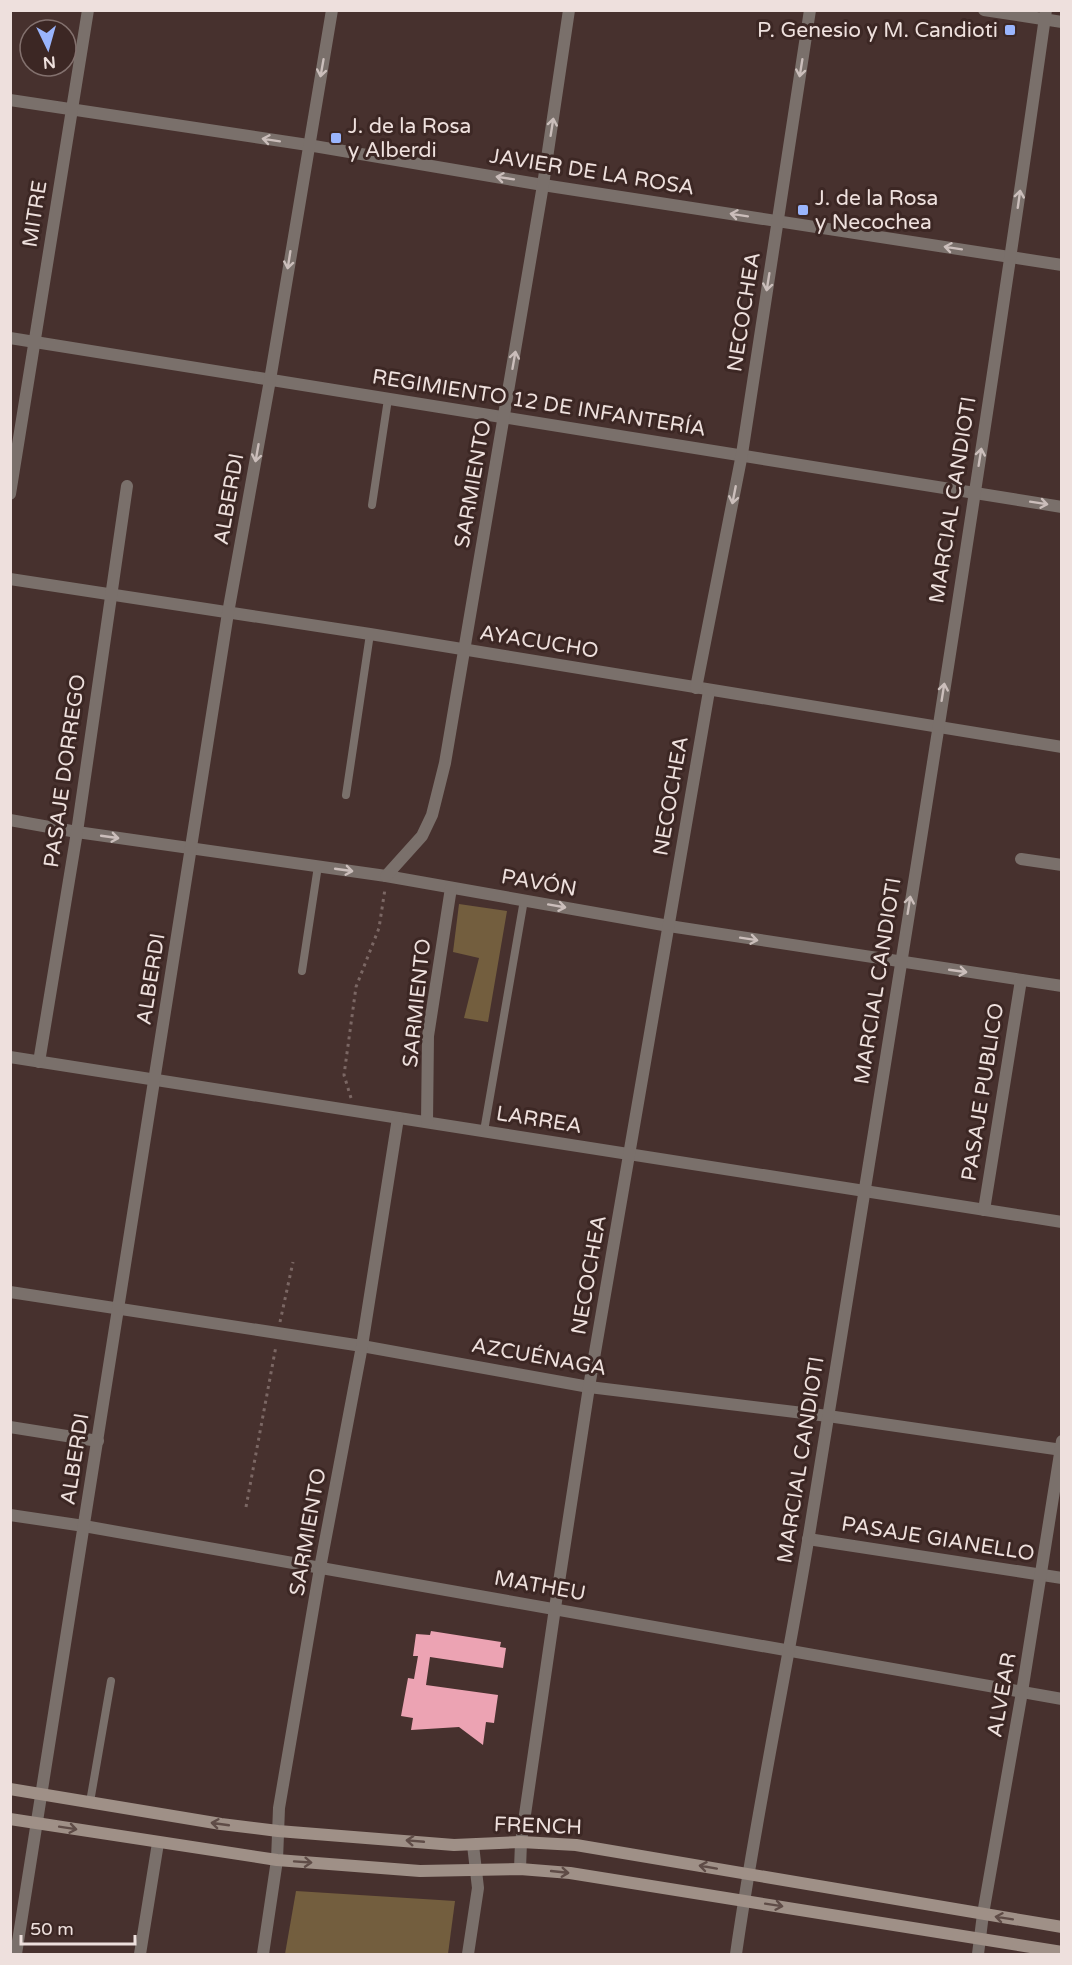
<svg xmlns="http://www.w3.org/2000/svg" width="1072" height="1965" viewBox="0 0 1072 1965" font-family="'Varela Round',sans-serif">
	<rect width="100%" height="100%" fill="#47312e"/>
	<g fill="#735e3e">
		<path d="M459,904L507,911L488,1022L464,1018L479,958L453,952Z"/>
		<path d="M296,1891L455,1901L448,1954H285Z"/>
	</g>
	<path fill="#eca3b3" d="M431,1631L501,1642L500,1647L506,1648L503,1668L430,1657L426,1685L498,1695L494,1723L486,1722L483,1745L459,1727L411,1730L413,1718L401,1716L408,1678L414,1679L418,1656H413L416,1634L430,1635Z"/>
	<g fill="none" stroke-linecap="round" stroke-linejoin="round">
		<g stroke="#7b6764" stroke-width="3" stroke-dasharray="3 4.5" stroke-linecap="butt">
			<path d="M351,1098L344,1075L356,987L379,928L385,889"/>
			<path d="M280,1322L293,1262"/>
			<path d="M246,1507L276,1346"/>
		</g>
		<g stroke="#7a706b" stroke-width="8">
			<path d="M372,505L388,399"/>
			<path d="M346,795L370,634"/>
			<path d="M302,971L318,866"/>
			<path d="M484,1131L524,900"/>
			<path d="M90,1802L111,1681"/>
		</g>
		<g stroke="#7a706b" stroke-width="12">
			<path d="M984,10L1062,22"/>
			<path d="M10,100L308,145L543,185L1062,265"/>
			<path d="M10,338L1062,507"/>
			<path d="M10,494L88,10"/>
			<path d="M10,579L370,634L1062,747"/>
			<path d="M696,688L742,454L810,10"/>
			<path d="M10,820L77,832L386,876L669,926L1062,986"/>
			<path d="M1021,859L1062,865"/>
			<path d="M386,876L422,836L432,815L445,763L543,185L569,10"/>
			<path d="M10,1057L1062,1222"/>
			<path d="M39,1062L77,832L127,486"/>
			<path d="M427,1122L428,1036L451,888"/>
			<path d="M984,1210L1021,980"/>
			<path d="M10,1292L362,1346L589,1387L828,1416L1062,1450"/>
			<path d="M10,1427L98,1441"/>
			<path d="M10,1515L84,1526L1062,1699"/>
			<path d="M808,1539L1062,1578"/>
			<path d="M520,1869L521,1842L555,1608L589,1387L709,691"/>
			<path d="M16,1954L228,613L270,380L332,10"/>
			<path d="M140,1954L158,1843"/>
			<path d="M263,1954L277,1860L279,1808L320,1568L362,1346L398,1118"/>
			<path d="M468,1954L478,1888L473,1845"/>
			<path d="M736,1954C756,1814 786,1675 809,1535C891,1028 974,520 1046,10"/>
			<path d="M978,1954L983,1914L1022,1692L1062,1441"/>
		</g>
		<g stroke="#9f9087" stroke-width="12">
			<path d="M10,1789L221,1824L278,1831L454,1845L521,1842L576,1845L1062,1927"/>
			<path d="M10,1819L277,1860L420,1871L520,1869L570,1873L1062,1952"/>
		</g>
	</g>
	<defs><path id="oneway-shaft" d="M-6 0H5M1.5-3L5.5 0L1.5 3" fill="none" stroke-width="1.6" stroke-linecap="round" stroke-linejoin="round" transform="scale(1.5)"/></defs>
	<g stroke="#cbbebb">
		<use href="#oneway-shaft" transform="translate(322 68) rotate(100)"/>
		<use href="#oneway-shaft" transform="translate(801 68) rotate(99)"/>
		<use href="#oneway-shaft" transform="translate(552 127) rotate(-81)"/>
		<use href="#oneway-shaft" transform="translate(271 140) rotate(-171)"/>
		<use href="#oneway-shaft" transform="translate(505 178) rotate(-171)"/>
		<use href="#oneway-shaft" transform="translate(1019 199) rotate(-82)"/>
		<use href="#oneway-shaft" transform="translate(739 215) rotate(-171)"/>
		<use href="#oneway-shaft" transform="translate(953 248) rotate(-171)"/>
		<use href="#oneway-shaft" transform="translate(289 260) rotate(99)"/>
		<use href="#oneway-shaft" transform="translate(768 282) rotate(99)"/>
		<use href="#oneway-shaft" transform="translate(514 360) rotate(-80)"/>
		<use href="#oneway-shaft" transform="translate(257 453) rotate(100)"/>
		<use href="#oneway-shaft" transform="translate(980 457) rotate(-81)"/>
		<use href="#oneway-shaft" transform="translate(734 495) rotate(101)"/>
		<use href="#oneway-shaft" transform="translate(1039 503) rotate(9)"/>
		<use href="#oneway-shaft" transform="translate(943 692) rotate(-81)"/>
		<use href="#oneway-shaft" transform="translate(110 837) rotate(8)"/>
		<use href="#oneway-shaft" transform="translate(344 870) rotate(8)"/>
		<use href="#oneway-shaft" transform="translate(909 905) rotate(-81)"/>
		<use href="#oneway-shaft" transform="translate(557 906) rotate(10)"/>
		<use href="#oneway-shaft" transform="translate(749 939) rotate(9)"/>
		<use href="#oneway-shaft" transform="translate(958 971) rotate(8)"/>
	</g>
	<g stroke="#5f4c47">
		<use href="#oneway-shaft" transform="translate(220 1824) rotate(-172)"/>
		<use href="#oneway-shaft" transform="translate(68 1828) rotate(9)"/>
		<use href="#oneway-shaft" transform="translate(415 1841) rotate(-175)"/>
		<use href="#oneway-shaft" transform="translate(303 1862) rotate(4)"/>
		<use href="#oneway-shaft" transform="translate(708 1867) rotate(-170)"/>
		<use href="#oneway-shaft" transform="translate(560 1872) rotate(6)"/>
		<use href="#oneway-shaft" transform="translate(774 1905) rotate(9)"/>
		<use href="#oneway-shaft" transform="translate(1004 1918) rotate(-171)"/>
	</g>
	<g fill="#9ab5fd" stroke="#3c2724" stroke-width="2">
		<rect x="1004" y="24" width="12" height="12" rx="3"/>
		<rect x="330" y="132" width="12" height="12" rx="3"/>
		<rect x="797" y="204" width="12" height="12" rx="3"/>
	</g>
	<g text-anchor="middle" dominant-baseline="central" stroke-width="6" stroke-linejoin="round" paint-order="stroke">
		<g font-size="21" fill="#eee0dd" stroke="#3c2724" text-anchor="start">
			<text x="998" y="30" text-anchor="end">P. Genesio y M. Candioti</text>
			<text x="348" y="126">J. de la Rosa<tspan x="348" dy="24">y Alberdi</tspan></text>
			<text x="815" y="198">J. de la Rosa<tspan x="815" dy="24">y Necochea</tspan></text>
		</g>
		<g font-size="21" fill="#eee0dd" stroke="#3c2724">
			<text transform="translate(592 172) rotate(9)">JAVIER DE LA ROSA</text>
			<text transform="translate(35 214) rotate(-81)">MITRE</text>
			<text transform="translate(744 312) rotate(-81)">NECOCHEA</text>
			<text transform="translate(539 403) rotate(9)">REGIMIENTO 12 DE INFANTERÍA</text>
			<text transform="translate(473 484) rotate(-80)">SARMIENTO</text>
			<text transform="translate(229 499) rotate(-80)">ALBERDI</text>
			<text transform="translate(953 500) rotate(-81)">MARCIAL CANDIOTI</text>
			<text transform="translate(539 642) rotate(9)">AYACUCHO</text>
			<text transform="translate(65 771) rotate(-82)">PASAJE DORREGO</text>
			<text transform="translate(671 796) rotate(-80)">NECOCHEA</text>
			<text transform="translate(539 883) rotate(10)">PAVÓN</text>
			<text transform="translate(151 979) rotate(-81)">ALBERDI</text>
			<text transform="translate(878 981) rotate(-81)">MARCIAL CANDIOTI</text>
			<text transform="translate(417 1003) rotate(-84)">SARMIENTO</text>
			<text transform="translate(983 1092) rotate(-81)">PASAJE PUBLICO</text>
			<text transform="translate(539 1120) rotate(9)">LARREA</text>
			<text transform="translate(589 1275) rotate(-80)">NECOCHEA</text>
			<text transform="translate(539 1357) rotate(10)">AZCUÉNAGA</text>
			<text transform="translate(75 1459) rotate(-81)">ALBERDI</text>
			<text transform="translate(801 1460) rotate(-81)">MARCIAL CANDIOTI</text>
			<text transform="translate(308 1532) rotate(-80)">SARMIENTO</text>
			<text transform="translate(938 1539) rotate(9)">PASAJE GIANELLO</text>
			<text transform="translate(540 1586) rotate(10)">MATHEU</text>
			<text transform="translate(1002 1695) rotate(-80)">ALVEAR</text>
			<text transform="translate(538 1826) rotate(2)">FRENCH</text>
		</g>
	</g>
	<rect width="1072" height="1965" fill="none" stroke="#eee0dd" stroke-width="24"/>
	<g transform="translate(48 48) rotate(175)"><circle r="28" fill="#3c2724" stroke="#83716e" stroke-width="1.5"/>
	<path d="M0-4.5L10 22L0 15L-10 22Z" fill="#9ab5fd"/>
	<text y="-9" font-size="16" font-weight="bold" text-anchor="middle" fill="#eee0dd">N</text>
	</g>
	<path d="M21 1935v9h114v-9" fill="none" stroke="#eee0dd" stroke-width="3"/>
	<text x="30" y="1935" font-size="18" fill="#eee0dd" stroke="#3c2724" stroke-width="4.5" paint-order="stroke">50 m</text>
</svg>
